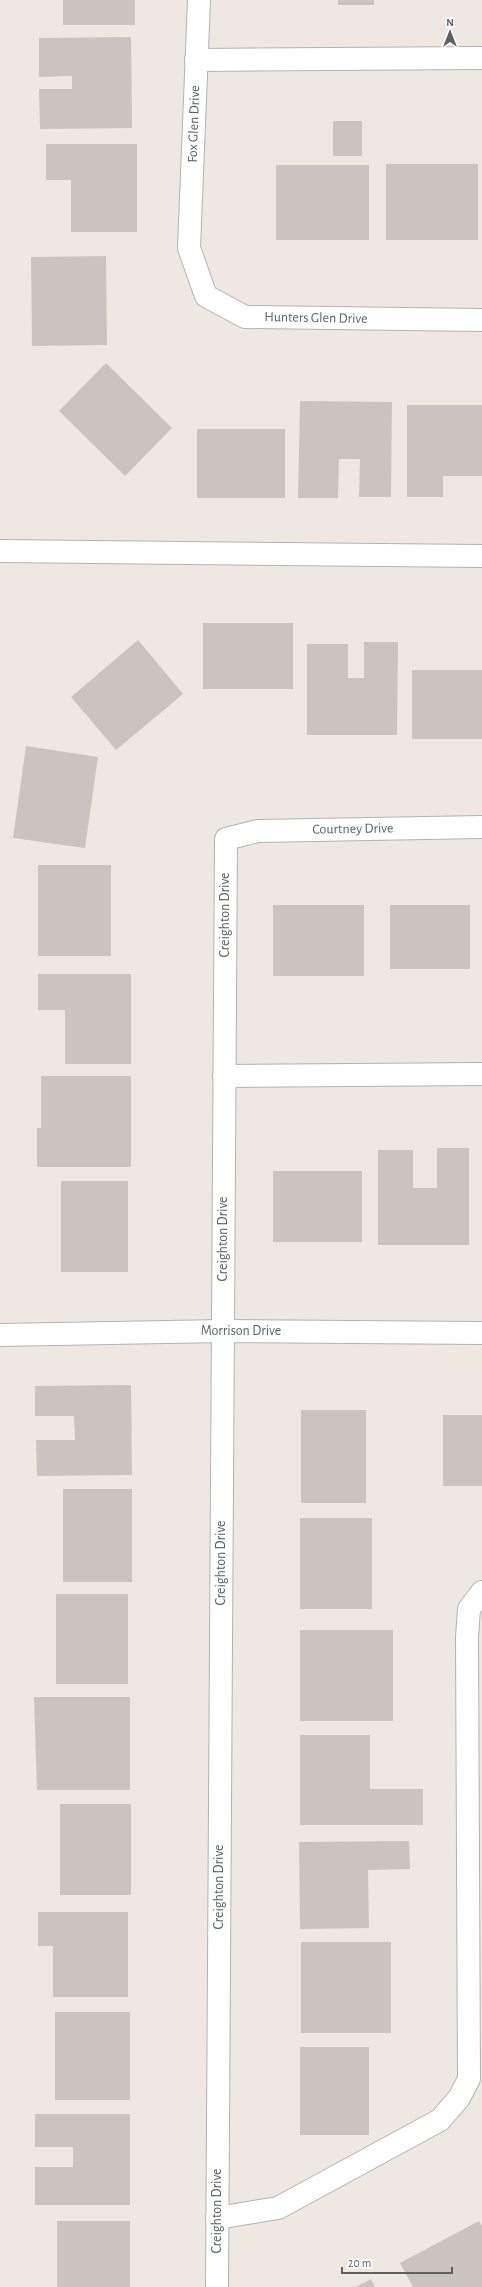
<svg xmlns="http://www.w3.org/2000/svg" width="482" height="2287" viewBox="0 0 482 2287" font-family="'Alegreya Sans',sans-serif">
	<rect width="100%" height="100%" fill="#efe8e2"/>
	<g fill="#cac3bf">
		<rect x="63" y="0" width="72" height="25"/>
		<rect x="338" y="0" width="36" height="5"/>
		<path d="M131,37L132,128L40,129L39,89H72V76L39,77V38Z"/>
		<rect x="333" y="121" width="29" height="35"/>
		<path d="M46,144H137V232H71V180H46Z"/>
		<rect x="386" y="164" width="92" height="76"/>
		<rect x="276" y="165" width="93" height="75"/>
		<path d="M106,256L107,345L32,346L31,257Z"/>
		<path d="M106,363L172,428L125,476L59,411Z"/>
		<path d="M300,401L392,402L391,497H359L360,459H339L338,498H298Z"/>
		<path d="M407,405H482V476H443V497H407Z"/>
		<rect x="197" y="429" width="88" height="69"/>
		<rect x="203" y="623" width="90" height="66"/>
		<path d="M138,640L183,694L116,750L71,697Z"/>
		<path d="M364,642H398L397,735H307V644H348V678H364Z"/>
		<rect x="412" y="670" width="70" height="69"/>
		<path d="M26,746L98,757L85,848L13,838Z"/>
		<rect x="38" y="865" width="73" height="91"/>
		<rect x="273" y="905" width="91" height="71"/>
		<rect x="390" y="905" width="80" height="64"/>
		<path d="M38,974H131V1064H65V1010H38Z"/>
		<path d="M41,1076H131V1167H37V1128H41Z"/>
		<path d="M437,1148H469V1245H378V1150H413V1188H437Z"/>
		<rect x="273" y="1171" width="89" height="71"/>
		<rect x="61" y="1181" width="67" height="91"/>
		<path d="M131,1385L132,1475L37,1476L36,1440H75L74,1416H35V1386Z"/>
		<rect x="301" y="1410" width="65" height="93"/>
		<rect x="443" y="1415" width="39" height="71"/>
		<rect x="63" y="1489" width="69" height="93"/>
		<rect x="300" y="1518" width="72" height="91"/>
		<rect x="56" y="1594" width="72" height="90"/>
		<rect x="300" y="1630" width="93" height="91"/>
		<path d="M34,1697H130V1790H37Z"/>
		<path d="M300,1735H370V1789H423V1825H300Z"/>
		<rect x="60" y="1804" width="71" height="91"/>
		<path d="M409,1841L410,1869L368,1870L369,1928L300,1929L299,1842Z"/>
		<path d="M38,1912H128V1997H53V1946H38Z"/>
		<rect x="301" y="1942" width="90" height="91"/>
		<rect x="55" y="2012" width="75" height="88"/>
		<rect x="300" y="2047" width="69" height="88"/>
		<path d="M35,2114H130V2205H35V2167H73V2147H35Z"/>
		<rect x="57" y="2221" width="73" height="66"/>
		<path d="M479,2221L482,2226V2287H413L400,2263Z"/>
		<path d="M371,2279L375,2287H356Z"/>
	</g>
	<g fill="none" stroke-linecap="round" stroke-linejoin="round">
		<g stroke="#aeb4b6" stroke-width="24">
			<g id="minor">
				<path d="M199,0L189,248L206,296L245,317L482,320"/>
				<path d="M196,60L482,58"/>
				<path d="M0,551L482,556"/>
				<path d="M224,1076L482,1074"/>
				<path d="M0,1335L223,1331L482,1333"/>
				<path d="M217,2218L278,2208L440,2120L459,2098L469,2079L467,1637L469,1609L482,1592"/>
				<path d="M217,2287L226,839L258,831L482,827"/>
			</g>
		</g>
		<use href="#minor" stroke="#fff" stroke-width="22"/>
	</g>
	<g text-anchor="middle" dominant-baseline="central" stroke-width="3" stroke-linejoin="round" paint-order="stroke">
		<g font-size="14" fill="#5a6264" stroke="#fff">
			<text transform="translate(194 124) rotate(-88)">Fox Glen Drive</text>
			<text transform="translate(316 318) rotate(1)">Hunters Glen Drive</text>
			<text transform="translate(353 829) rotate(-1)">Courtney Drive</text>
			<text transform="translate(225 915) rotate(-90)">Creighton Drive</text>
			<text transform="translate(223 1239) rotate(-90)">Creighton Drive</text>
			<text x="241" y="1331">Morrison Drive</text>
			<text transform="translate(221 1563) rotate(-90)">Creighton Drive</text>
			<text transform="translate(219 1887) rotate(-90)">Creighton Drive</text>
			<text transform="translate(217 2211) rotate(-90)">Creighton Drive</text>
		</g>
	</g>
	<g transform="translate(450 32)" stroke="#ffffff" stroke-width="3" paint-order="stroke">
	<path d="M0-3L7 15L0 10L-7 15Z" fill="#5a6264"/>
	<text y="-6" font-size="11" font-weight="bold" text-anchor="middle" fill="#5a6264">N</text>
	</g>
	<path d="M342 2267v6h110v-6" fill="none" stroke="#5a6264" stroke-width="2"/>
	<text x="348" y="2267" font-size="12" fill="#5a6264" stroke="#ffffff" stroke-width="3" paint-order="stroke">20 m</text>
</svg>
